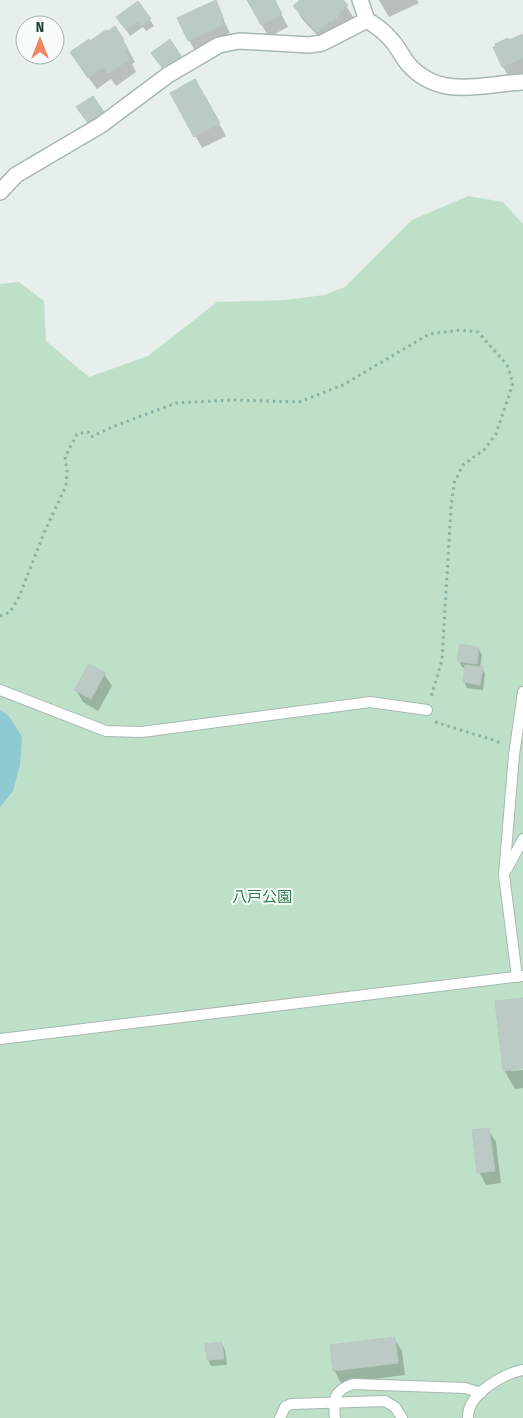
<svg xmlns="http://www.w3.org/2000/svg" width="523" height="1418" viewBox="0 0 523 1418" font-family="'Fira Sans Condensed','Noto Sans JP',sans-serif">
	<rect width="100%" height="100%" fill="#e6efeb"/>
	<path fill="#bfe0c8" d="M468,196L503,202L523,224V1418H0V284L19,282L44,301L46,341L89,377L148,356L217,302L285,300L324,295L345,287L412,220Z"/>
	<path fill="#8ec9d4" d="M0,710L9,716L22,737L20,765L13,791L0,807Z"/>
	<g fill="#0003">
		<path d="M247,0H274L288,27L269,37Z"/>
		<path d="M302,0H342L354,18L325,44L302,19L295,6Z"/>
		<path d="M379,0H417L419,3L389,17Z"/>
		<path d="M215,2L230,33L227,34L229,38L196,53L189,40Z"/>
		<path d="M118,17L150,20L154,26L146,31L143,27L130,36Z"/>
		<path d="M523,36V73L510,79L503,67L497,47Z"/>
		<path d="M123,40L135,62L132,64L136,72L116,86L111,79L97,89L79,65L90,43Z"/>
		<path d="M169,41L184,63L167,75L156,59Z"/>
		<path d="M195,81L226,136L202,148L172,93Z"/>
		<path d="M103,112L107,118L92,129L81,114Z"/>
		<path d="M478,648L482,655L480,668H482L485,674L483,690L467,688L464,682L466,668L462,667L459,661Z"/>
		<path d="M104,674L112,686L98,711L83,702L76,690Z"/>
		<path d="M523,1000V1067L511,1068V1071L523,1070V1088L515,1089L504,1070Z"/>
		<path d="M488,1130L496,1142L501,1183L486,1185L479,1172Z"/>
		<path d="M394,1338L402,1351L405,1375L341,1383L334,1370Z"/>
		<path d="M222,1344L225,1350L227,1365L211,1366L208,1360L207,1345Z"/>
	</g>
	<g fill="#bbcac4" stroke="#b8c9c2">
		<path d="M216,0L224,20L221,21L223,25L188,41L177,18Z"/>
		<path d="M247,0H275L282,14L261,25Z"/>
		<path d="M300,0H343L348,5L339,13L340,15L331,23L330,21L317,32L293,6Z"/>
		<path d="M138,1L151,19L141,26L138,21L126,30L116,17Z"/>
		<path d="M115,26L124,40L123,41L128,49L125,52L130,59L108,74L103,67L88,78L70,52L89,39L90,41L106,30L108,31Z"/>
		<path d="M523,34V58L502,67L493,47L496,46L495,44L508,38L509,40Z"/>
		<path d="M170,39L181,56L163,69L151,53Z"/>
		<path d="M195,79L220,123L194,137L170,93Z"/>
		<path d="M93,96L104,112L88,123L76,107Z"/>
		<path d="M460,644L479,647L477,664L457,661Z"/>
		<path d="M89,664L105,673L91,699L74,690Z"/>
		<path d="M465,665L483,667L480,685L463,682Z"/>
		<path d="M523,998V1068L503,1071L495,1001Z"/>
		<path d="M489,1128L495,1171L477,1173L472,1130Z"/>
		<path d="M395,1337L398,1363L333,1371L330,1345Z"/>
		<path d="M222,1342L224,1359L207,1360L205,1344Z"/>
	</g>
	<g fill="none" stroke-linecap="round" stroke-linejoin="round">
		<g stroke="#a8b8b2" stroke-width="12">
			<g id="service">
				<path d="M0,690L106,731L142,732L370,702L427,710"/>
				<path d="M507,869L523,839"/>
				<path d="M517,977L504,875L514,755L523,692"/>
				<path d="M0,1039L523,976"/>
				<path d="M280,1418L285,1407L291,1404L385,1401L395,1407L402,1418"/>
				<path d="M335,1418C333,1399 334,1390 353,1384L465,1388L481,1393"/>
				<path d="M468,1418C467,1394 503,1374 523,1370"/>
			</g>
		</g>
		<g stroke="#a8b8b2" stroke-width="18">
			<g id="minor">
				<path d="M360,0L367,20C377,26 386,33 393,42C399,49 403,58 409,65C441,100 482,84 523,82"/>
				<path d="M0,192L16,175L101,125L168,75L219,45L239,41L309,45L322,43L367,20"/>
			</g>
		</g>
		<g stroke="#86b3a5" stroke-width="3" stroke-dasharray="2.5 4" stroke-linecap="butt">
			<path d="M0,616L10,612L19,597L44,533L66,486L67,471L65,457L77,434L88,432L91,437L112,427L176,403L233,400L299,402L343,385L429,334L460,330L478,332L507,365L513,383L496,434L485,449L463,465L454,483L451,508L442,660L431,697"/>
			<path d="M435,722L496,741L500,743"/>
		</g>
		<use href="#service" stroke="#fff" stroke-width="10"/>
		<use href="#minor" stroke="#fff" stroke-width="15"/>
	</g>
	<g text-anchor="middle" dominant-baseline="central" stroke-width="4" stroke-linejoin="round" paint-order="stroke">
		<g font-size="15" fill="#2d7a4b" stroke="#f7fbf9">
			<text x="262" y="897">八戸公園</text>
		</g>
	</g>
	<g transform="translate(40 40)"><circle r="24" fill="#f7fbf9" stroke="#a3b1ad"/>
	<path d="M0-4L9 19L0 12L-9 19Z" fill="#f4845f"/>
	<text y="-8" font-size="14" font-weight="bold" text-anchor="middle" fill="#24423a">N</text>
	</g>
</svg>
